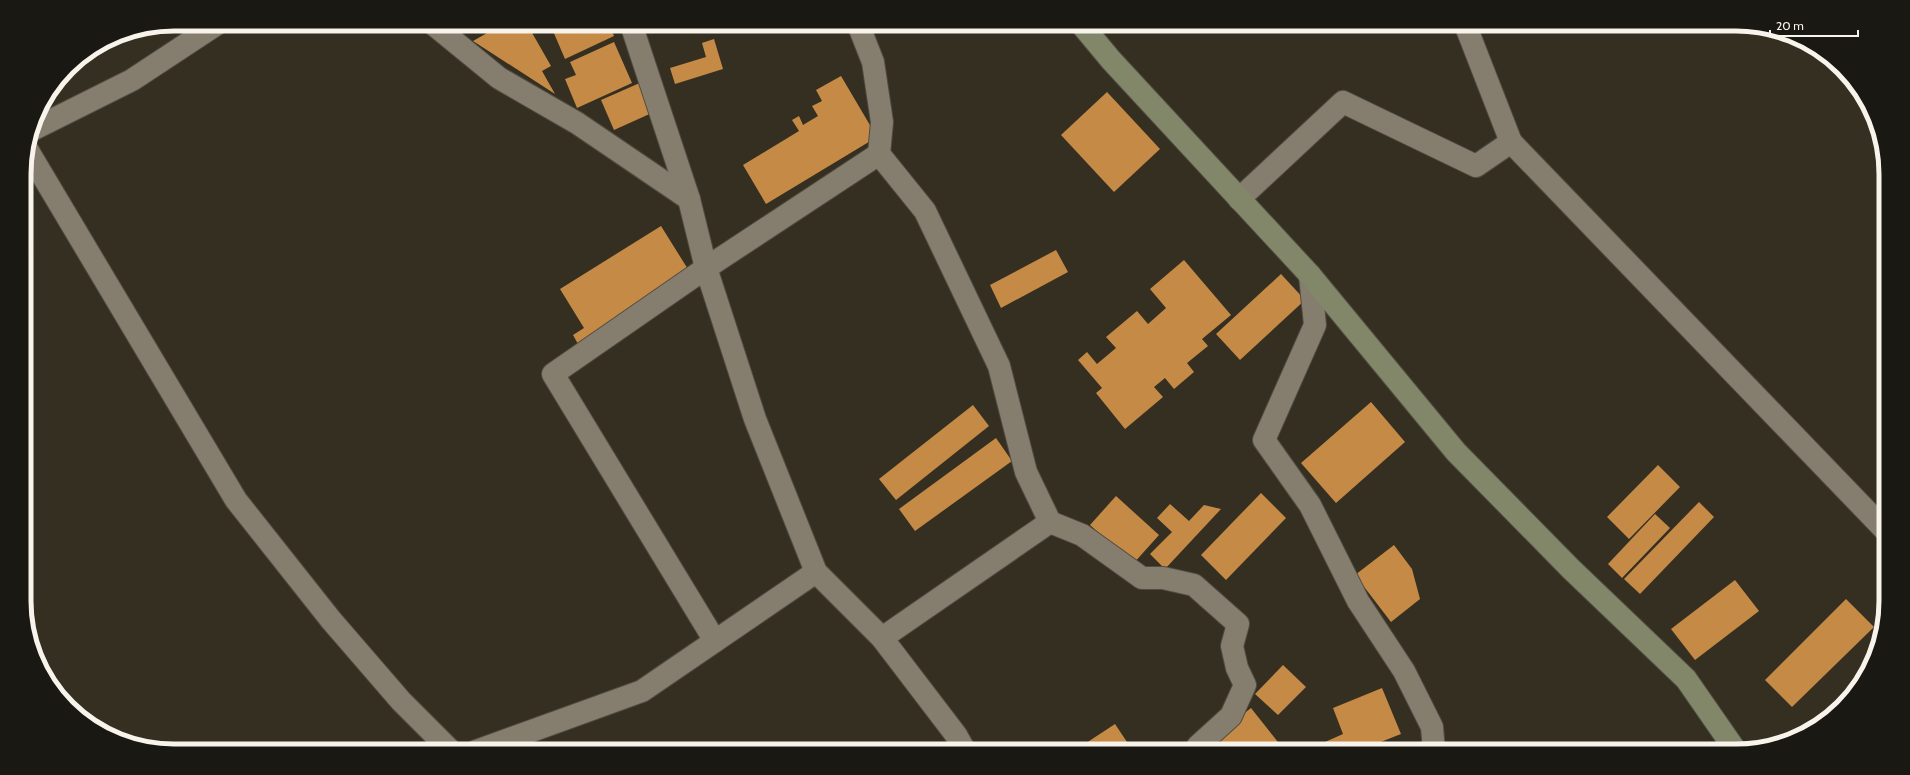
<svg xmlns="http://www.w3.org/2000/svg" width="1910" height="775" viewBox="0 0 1910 775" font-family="Cabin,sans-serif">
	<rect width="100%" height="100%" fill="#352f22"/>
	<g fill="#c58a46">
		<path d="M503,24H527L551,66L542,71L555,94L473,41Z"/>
		<path d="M550,24H609L614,36L565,59Z"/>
		<path d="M714,39L723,69L675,84L670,68L706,57L702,43Z"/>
		<path d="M614,42L632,83L577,108L565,79L576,75L570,62Z"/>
		<path d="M841,76L877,137L766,204L743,165L799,131L792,120L799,116L803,125L818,116L812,106L822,101L816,90Z"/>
		<path d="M642,82L654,112L614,130L601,100Z"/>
		<path d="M1107,92L1160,149L1114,192L1061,135Z"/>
		<path d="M661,226L691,274L578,344L573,335L584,328L560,289Z"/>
		<path d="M1056,250L1068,272L1001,308L990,285Z"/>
		<path d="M1184,260L1231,315L1202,339L1208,346L1187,363L1194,372L1174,389L1165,378L1154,387L1163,397L1125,429L1096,393L1102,388L1078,360L1087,352L1097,364L1116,348L1106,337L1137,311L1148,324L1166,308L1150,289Z"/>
		<path d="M1281,274L1305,300L1240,360L1216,334Z"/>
		<path d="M1371,402L1405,442L1336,503L1301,463Z"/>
		<path d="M973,405L989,426L896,500L879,479Z"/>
		<path d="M996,438L1012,461L915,531L899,509Z"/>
		<path d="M1658,465L1680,487L1629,539L1607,517Z"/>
		<path d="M1261,493L1286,518L1226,580L1201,555Z"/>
		<path d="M1116,496L1159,535L1133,564L1090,525Z"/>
		<path d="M1699,502L1714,517L1640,594L1624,579Z"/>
		<path d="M1170,504L1189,521L1204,505L1221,509L1165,569L1150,554L1172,532L1157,518Z"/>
		<path d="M1655,514L1670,528L1622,578L1608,564Z"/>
		<path d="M1394,545L1412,569L1420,599L1391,622L1355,575Z"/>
		<path d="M1735,580L1759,611L1695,660L1671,629Z"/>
		<path d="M1846,599L1874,627L1792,707L1765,680Z"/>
		<path d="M1283,665L1306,687L1278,715L1255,694Z"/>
		<path d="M1382,688L1401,734L1363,749L1364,751H1318L1316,746L1343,734L1333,708Z"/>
		<path d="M1251,708L1285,751H1207L1203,746Z"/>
		<path d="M1115,724L1133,751H1074Z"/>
	</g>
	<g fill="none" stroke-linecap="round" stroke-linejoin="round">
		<g stroke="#514c41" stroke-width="24">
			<g id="street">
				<path d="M433,24L499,78L577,123L689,199"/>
				<path d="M631,24L689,199L706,268L755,419L816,572L882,638L956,735L965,751"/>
				<path d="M858,24L873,62L882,122L879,154L925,211L999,366L1026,472L1050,522L882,638"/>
				<path d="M34,129L132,80L217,24"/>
				<path d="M1511,142L1886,531"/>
				<path d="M28,151L236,500L331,620L401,701L451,751"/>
				<path d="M1239,199L1343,102L1476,166L1511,142L1465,24"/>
				<path d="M1310,275L1315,325L1264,440L1310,505L1358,601L1404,671L1432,727L1434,751"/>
				<path d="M1050,522L1082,535L1142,578H1163L1194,585L1238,624L1232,646L1237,668L1245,685L1231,716L1198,746L1199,751"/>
				<path d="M715,641L553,374L706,268L879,154"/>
				<path d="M476,751L642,691L816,572"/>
			</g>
		</g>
		<g stroke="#514c41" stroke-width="24">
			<path id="secondary" d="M1081,24L1111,60L1310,275L1456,452L1571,569L1686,679L1736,751"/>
		</g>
		<use href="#street" stroke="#857e6f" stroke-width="22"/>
		<use href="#secondary" stroke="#818768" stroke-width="22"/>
	</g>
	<path d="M0 0H1910V775H0ZM174 31H1736A143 143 0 0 1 1879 174V601A143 143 0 0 1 1736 744H174A143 143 0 0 1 31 601V174A143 143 0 0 1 174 31Z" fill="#1a1812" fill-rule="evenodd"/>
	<path fill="none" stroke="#f8f4ec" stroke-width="5" d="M174 31H1736A143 143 0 0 1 1879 174V601A143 143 0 0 1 1736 744H174A143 143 0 0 1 31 601V174A143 143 0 0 1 174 31Z"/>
	<path d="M1770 30v6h88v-6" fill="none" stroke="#f8f4ec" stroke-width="2"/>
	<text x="1776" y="30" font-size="12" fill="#f8f4ec" stroke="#1a1812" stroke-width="3" paint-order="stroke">20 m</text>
</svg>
